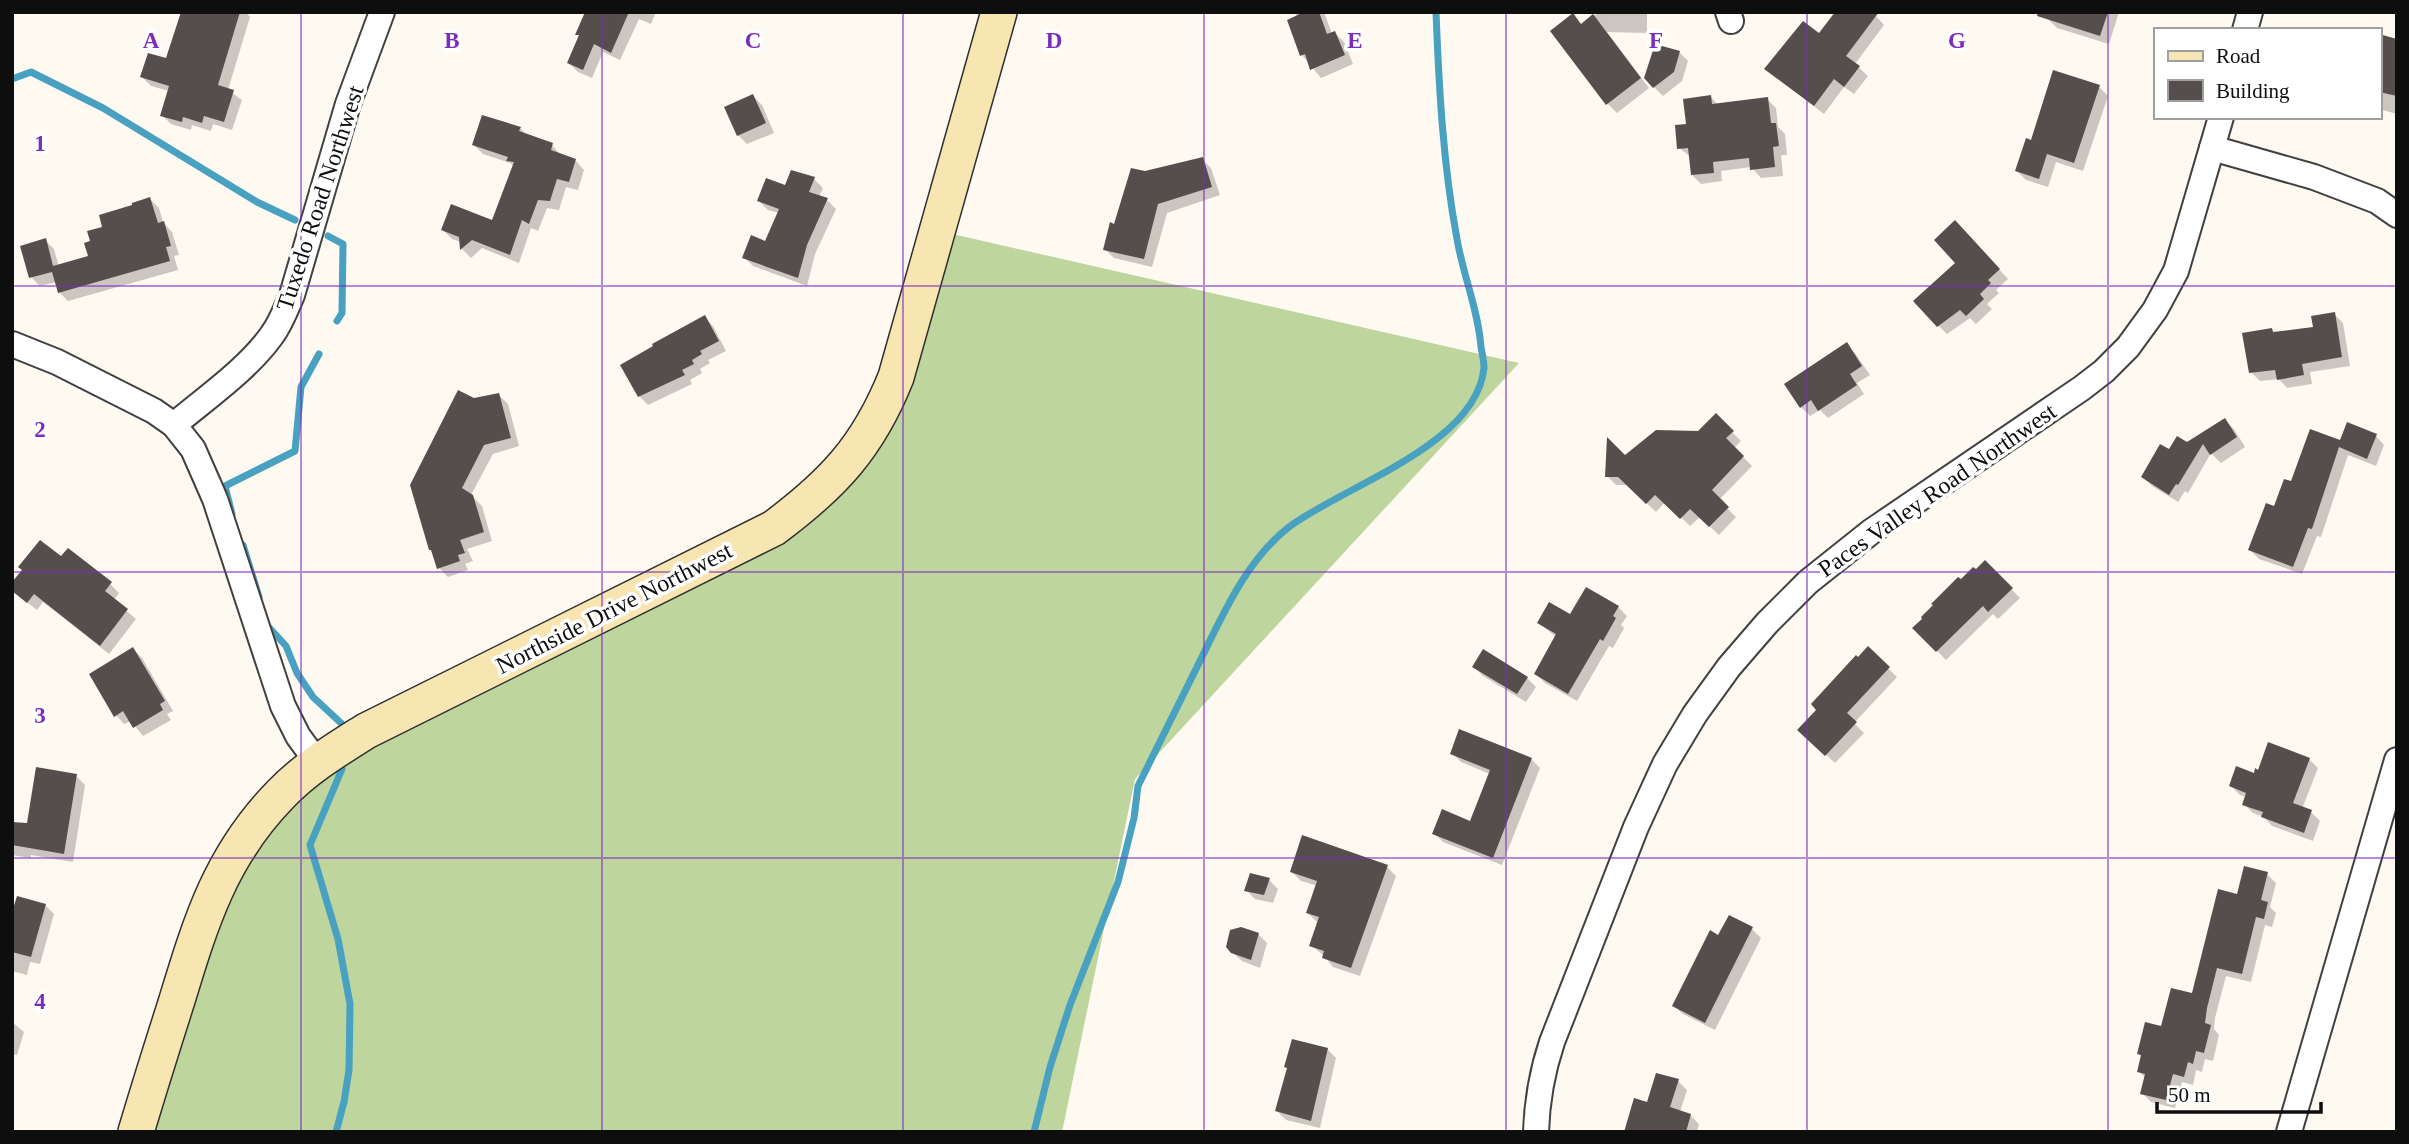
<svg xmlns="http://www.w3.org/2000/svg" width="2409" height="1144" viewBox="0 0 2409 1144" font-family="'Times New Roman',serif">
	<rect width="100%" height="100%" fill="#fef9f1"/>
	<path fill="#bed59e" d="M935,230L1519,363L1135,779L1062,1132H134L164,1019L290,784L730,569L878,404Z"/>
	<g fill="#0003">
		<path d="M199,12H246L250,17L228,90L242,100L232,130L213,124L211,131L192,125L191,130L171,124L162,115L169,91L151,86L142,77L167,60Z"/>
		<path d="M587,12H656L651,24L639,19L620,60L603,52L592,78L578,72L569,63L580,38L577,34Z"/>
		<path d="M1296,12H1324L1332,34L1335,33L1344,42L1353,64L1321,78L1302,55Z"/>
		<path d="M1599,12H1647V33L1607,32L1649,88L1617,113L1608,104L1573,15L1582,25Z"/>
		<path d="M2050,12H2119L2109,44L2057,28L2048,19Z"/>
		<path d="M1876,16L1884,25L1855,64L1868,76L1854,94L1844,87L1824,114L1766,69L1819,35Z"/>
		<path d="M2397,41V114L2379,109V49Z"/>
		<path d="M1679,52L1688,61L1682,81L1663,96L1654,87Z"/>
		<path d="M2099,87L2108,96L2083,171L2056,162L2048,187L2026,180L2017,171L2032,142Z"/>
		<path d="M753,96L762,105L774,133L747,144L738,135Z"/>
		<path d="M1711,97L1718,105L1767,99L1776,108L1778,127L1785,134L1787,155H1781L1783,176L1761,178L1751,167L1721,171L1722,181L1701,184L1692,175L1691,157L1679,148L1688,125Z"/>
		<path d="M520,128L528,136L552,145L561,155L576,161L584,170L578,190L566,187L559,210L547,208L538,231L531,228L519,263L482,248L471,258L462,249L461,242L452,239L443,230L493,223L515,167L510,163L483,154L474,145Z"/>
		<path d="M1202,159L1211,168L1220,195L1167,213L1152,267L1114,258L1105,249L1115,226L1145,173Z"/>
		<path d="M814,179L823,188L819,197L827,200L836,209L815,254L807,286L753,266L744,257L766,244L779,213L768,210L759,201L786,187Z"/>
		<path d="M150,199L159,208L163,222L172,232L179,255L174,256L178,270L68,301L59,292L56,282L40,286L31,277L45,240L54,249L59,267L90,257L92,242L104,228Z"/>
		<path d="M1964,231L2008,279L1996,290L1999,293L1987,304L1992,309L1976,324L1970,318L1947,334L1938,325Z"/>
		<path d="M2334,314L2343,323L2350,366L2310,372L2312,384L2287,388L2279,379L2260,381L2251,372L2272,330L2275,334L2315,328Z"/>
		<path d="M704,317L713,326L726,351L708,360L710,363L700,369L702,373L690,380L692,384L648,405L639,396Z"/>
		<path d="M1846,345L1855,353L1870,375L1857,383L1864,394L1828,418L1820,410L1810,416L1801,407Z"/>
		<path d="M499,395L508,404L519,446L493,454L471,495L482,506L492,541L467,549L473,561L465,564L468,570L448,577L439,568L474,400Z"/>
		<path d="M1716,416L1741,441L1734,448L1752,466L1719,500L1736,517L1719,535L1700,517L1690,526L1665,502L1656,512L1628,485H1616L1607,476L1625,458L1699,433Z"/>
		<path d="M2225,421L2234,429L2245,447L2221,463L2211,453L2188,493L2185,491L2178,502L2152,486L2143,477L2170,451L2187,445Z"/>
		<path d="M2376,436L2384,445L2376,466L2348,455L2321,537L2317,536L2302,574L2259,559L2250,550L2292,483L2341,442Z"/>
		<path d="M61,559L110,584L119,593L114,600L136,619L109,654L43,602L37,610L19,596Z"/>
		<path d="M1985,562L2020,598L1998,619L1993,614L1946,660L1915,628L1961,582Z"/>
		<path d="M1618,607L1627,616L1621,625L1624,628L1613,648L1609,646L1577,701L1545,683L1536,674L1556,637L1539,623Z"/>
		<path d="M133,649L142,658L173,711L167,714L171,720L143,736L131,721L124,724L116,715Z"/>
		<path d="M1868,649L1897,677L1854,723L1864,733L1835,763L1800,730Z"/>
		<path d="M1474,667L1527,678L1536,687L1526,702L1483,676Z"/>
		<path d="M1452,753L1531,759L1540,768L1502,865L1443,842L1434,833L1471,823L1490,774L1461,762Z"/>
		<path d="M2309,759L2318,768L2302,809L2311,812L2320,821L2313,841L2272,826L2264,817L2253,813L2244,804L2247,797L2240,795L2231,786L2259,772Z"/>
		<path d="M76,776L85,785L73,862L31,855V858L12,855V824L28,825Z"/>
		<path d="M1387,867L1396,876L1360,976L1333,967L1324,956L1311,945L1317,922L1308,913L1318,886L1301,881L1292,872Z"/>
		<path d="M2267,874L2276,883L2270,907L2276,913L2272,927L2265,925L2251,982L2226,976L2215,1018L2214,1029L2219,1035L2213,1061L2205,1059L2202,1072L2196,1070L2193,1085L2182,1082L2175,1108L2151,1102L2142,1093L2146,1079L2139,1071L2142,1057L2139,1054L2193,996L2238,896Z"/>
		<path d="M1269,880L1278,889L1273,903L1255,899L1246,890Z"/>
		<path d="M45,905L54,914L40,964L30,962L27,975L12,971V919Z"/>
		<path d="M1729,917L1752,929L1761,938L1715,1030L1683,1014L1674,1006L1719,937Z"/>
		<path d="M1258,934L1267,943L1260,968L1242,961L1232,952Z"/>
		<path d="M12,1022L24,1032L17,1055L12,1054Z"/>
		<path d="M1327,1049L1336,1058L1320,1128L1286,1120L1277,1111Z"/>
		<path d="M1678,1081L1687,1090L1680,1112L1690,1115L1699,1124L1697,1132H1626L1648,1104Z"/>
	</g>
	<g fill="none" stroke-linecap="round" stroke-linejoin="round">
		<g stroke="#48a1c1" stroke-width="7">
			<path d="M12,79L31,72L103,108L257,202L295,220"/>
			<path d="M328,236L343,244L342,313L337,321"/>
			<path d="M232,514L225,486L295,451L301,387L319,354"/>
			<path d="M243,545L259,597"/>
			<path d="M264,622L286,646L297,673L313,697L342,724"/>
			<path d="M336,1132L344,1102L349,1070L350,1004L338,939L310,845L342,769"/>
			<path d="M1034,1132L1050,1067L1070,1005L1118,882L1134,818L1138,786C1158,746 1177,707 1197,667C1221,619 1245,561 1289,527C1343,486 1476,446 1484,368C1484,361 1482,353 1481,347C1478,309 1463,275 1457,239C1443,164 1439,88 1436,12"/>
		</g>
	</g>
	<g fill="#564e4c">
		<path d="M181,12H240L218,85L234,90L224,122L204,116L202,123L183,117L182,122L160,116L169,86L140,77L148,53L166,58Z"/>
		<path d="M585,12H629L611,53L594,44L583,70L567,63L579,35H575Z"/>
		<path d="M1304,12H1319L1327,34L1335,31L1345,55L1310,70L1305,54L1300,56L1287,20Z"/>
		<path d="M1835,12H1879L1846,56L1860,66L1844,87L1834,79L1814,106L1764,69L1803,21L1819,33Z"/>
		<path d="M2038,12H2108L2100,36L2037,16Z"/>
		<path d="M1573,13L1581,24L1593,14L1641,78L1606,105L1550,31Z"/>
		<path d="M2379,34L2397,39V96L2379,92Z"/>
		<path d="M1655,44L1680,51L1674,72L1653,88L1644,78Z"/>
		<path d="M2053,70L2100,85L2074,163L2047,154L2039,179L2015,171L2026,138L2031,140Z"/>
		<path d="M753,94L766,123L737,136L724,107Z"/>
		<path d="M1711,95L1712,104L1768,97L1771,123H1776L1779,146L1773,147L1775,167L1750,170L1749,158L1713,162L1714,173L1691,175L1688,148L1677,149L1675,125L1686,124L1683,99Z"/>
		<path d="M482,115L521,127L519,131L553,143L551,150L576,159L569,182L557,179L550,201L538,200L529,224L522,220L510,255L472,240L460,250L459,237L441,230L451,204L492,220L514,162L506,161L508,157L472,145Z"/>
		<path d="M1203,157L1212,187L1158,204L1144,259L1103,250L1110,222L1114,224L1131,168L1145,171Z"/>
		<path d="M791,170L815,177L809,192L828,198L807,245L798,278L742,258L751,235L765,241L779,209L757,201L766,178L785,185Z"/>
		<path d="M150,197L158,223L164,221L171,246L166,247L170,261L58,293L52,272L29,278L20,246L46,238L53,266L88,256L84,243L90,241L87,231L102,227L99,215L132,205V203Z"/>
		<path d="M1955,220L2000,269L1988,280L1991,283L1980,294L1984,299L1966,316L1960,310L1937,327L1913,301L1955,263L1934,240Z"/>
		<path d="M2335,312L2342,357L2302,364L2304,375L2277,380L2275,370L2249,373L2242,333L2272,328L2273,332L2313,327L2311,316Z"/>
		<path d="M705,315L719,341L700,351L702,354L692,360L694,364L682,370L685,375L638,397L620,365L653,346L652,344Z"/>
		<path d="M1847,342L1862,366L1850,374L1857,385L1818,411L1811,400L1800,408L1784,384Z"/>
		<path d="M458,390L474,398L499,393L511,438L484,445L462,488L473,495L484,532L460,540L465,553L458,555L460,561L437,569L431,550H429L410,485Z"/>
		<path d="M1716,413L1734,431L1726,438L1744,456L1712,490L1729,507L1709,527L1690,509L1680,519L1655,495L1646,504L1618,477H1605L1607,437L1625,455L1656,430L1698,431Z"/>
		<path d="M2225,418L2237,437L2210,455L2203,444L2178,485L2176,484L2169,495L2141,477L2160,444L2169,449L2177,436L2187,442Z"/>
		<path d="M2347,422L2377,434L2367,459L2339,447L2312,529L2308,528L2293,567L2248,550L2266,503L2274,506L2284,479L2291,481L2310,429L2340,440Z"/>
		<path d="M40,540L61,556L68,548L112,582L105,591L128,609L100,646L34,594L27,603L12,591V582L22,570L18,567Z"/>
		<path d="M1985,560L2013,588L1988,612L1983,606L1936,652L1912,628L1922,619L1921,617L1933,605L1931,604L1958,577L1961,579L1973,567L1976,569Z"/>
		<path d="M1586,587L1619,606L1613,616L1616,618L1603,641L1600,639L1568,694L1534,674L1556,634L1537,623L1549,602L1570,614Z"/>
		<path d="M1868,646L1890,667L1847,713L1857,722L1825,756L1797,730L1816,710L1811,704L1856,655L1858,657Z"/>
		<path d="M133,647L165,701L160,704L163,710L133,728L123,711L114,717L89,674Z"/>
		<path d="M1483,649L1528,677L1517,694L1472,667Z"/>
		<path d="M1459,729L1532,758L1493,858L1432,834L1442,809L1470,821L1490,770L1450,754Z"/>
		<path d="M2268,742L2310,758L2293,803L2312,810L2304,833L2261,817L2263,812L2242,805L2246,793L2229,786L2236,766L2254,773L2255,768L2258,770Z"/>
		<path d="M36,767L77,774L64,854L12,845V822L27,823Z"/>
		<path d="M1302,835L1388,865L1351,968L1322,958L1324,951L1309,946L1319,917L1306,913L1317,881L1290,872Z"/>
		<path d="M2244,866L2268,872L2261,900L2268,902L2264,919L2256,917L2242,974L2217,968L2207,1008L2205,1023L2211,1025L2204,1053L2196,1051L2193,1064L2188,1062L2184,1077L2173,1074L2166,1100L2140,1094L2145,1074L2137,1072L2141,1055L2137,1054L2145,1022L2161,1026L2171,988L2192,993L2218,889L2237,894Z"/>
		<path d="M1250,873L1270,878L1264,895L1244,891Z"/>
		<path d="M17,896L46,904L31,957L12,952V912Z"/>
		<path d="M1729,915L1753,927L1705,1023L1672,1006L1710,930L1718,935Z"/>
		<path d="M1241,927L1259,933L1251,960L1231,953L1226,947L1230,930Z"/>
		<path d="M1292,1039L1328,1048L1311,1121L1275,1111L1287,1068L1284,1067Z"/>
		<path d="M1656,1073L1679,1079L1670,1107L1691,1114L1686,1132H1624L1634,1098L1647,1102Z"/>
	</g>
	<g fill="none" stroke-linecap="round" stroke-linejoin="round">
		<g stroke="#414141" stroke-width="28">
			<g id="street">
				<path d="M1728,12L1731,21"/>
				<path d="M2245,30L2250,12"/>
				<path d="M2212,148L2314,177L2377,201L2397,215"/>
				<path d="M12,344L57,362L154,411L174,425L193,449L215,499L283,706L298,736L317,762"/>
				<path d="M174,425C206,398 248,369 272,335C281,323 286,309 292,295L348,104L382,12"/>
				<path d="M1536,1132C1537,1100 1542,1072 1552,1042L1636,827L1665,764L1695,714L1729,667L1767,623L1808,582L1872,531L2082,388L2104,371L2128,347L2155,310L2176,271L2221,117"/>
				<path d="M2289,1132L2397,760"/>
			</g>
		</g>
		<g stroke="#303030" stroke-width="38">
			<path id="secondary" d="M136,1132C149,1088 163,1044 177,1000C201,921 221,855 281,794C306,768 336,750 366,731L774,528C833,484 868,447 896,377L999,12"/>
		</g>
		<use href="#street" stroke="#fff" stroke-width="24"/>
		<use href="#secondary" stroke="#f7e6b2" stroke-width="35"/>
	</g>
	<path fill="none" stroke="#7b2cbf" stroke-width="2" stroke-opacity="0.55" d="M301,12V1132M602,12V1132M903,12V1132M1204,12V1132M1506,12V1132M1807,12V1132M2108,12V1132M12,286H2397M12,572H2397M12,858H2397"/>
	<g text-anchor="middle" dominant-baseline="central" stroke-width="7" stroke-linejoin="round" paint-order="stroke">
		<g font-size="24" fill="#0e0e0e" stroke="#fff">
			<text transform="translate(320 198) rotate(-72)">Tuxedo Road Northwest</text>
			<text transform="translate(1937 490) rotate(-35)">Paces Valley Road Northwest</text>
			<text transform="translate(614 608) rotate(-27)">Northside Drive Northwest</text>
		</g>
	</g>
	<g font-size="23" text-anchor="middle" font-weight="bold" fill="#7b2cbf" stroke="#fff" stroke-width="7" stroke-linejoin="round" paint-order="stroke">
		<text x="151" y="48">A</text>
		<text x="452" y="48">B</text>
		<text x="753" y="48">C</text>
		<text x="1054" y="48">D</text>
		<text x="1355" y="48">E</text>
		<text x="1656" y="48">F</text>
		<text x="1957" y="48">G</text>
		<text x="40" y="151">1</text>
		<text x="40" y="437">2</text>
		<text x="40" y="723">3</text>
		<text x="40" y="1009">4</text>
	</g>
	<rect width="2409" height="1144" fill="none" stroke="#0e0e0e" stroke-width="28"/>
	<rect x="2154" y="28" width="228" height="91" fill="#ffffff" stroke="#9f9f9f" stroke-width="2"/>
	<rect x="2168" y="51" width="35" height="10" fill="#f7e6b2" stroke="#9f9f9f" stroke-width="2"/>
	<text x="2216" y="63" font-size="21" fill="#0e0e0e">Road</text>
	<rect x="2168" y="80" width="35" height="21" fill="#564e4c" stroke="#9f9f9f" stroke-width="2"/>
	<text x="2216" y="98" font-size="21" fill="#0e0e0e">Building</text>
	<path d="M2157 1102v10h164v-10" fill="none" stroke="#0e0e0e" stroke-width="3.5"/>
	<text x="2168" y="1102" font-size="21" fill="#0e0e0e" stroke="#ffffff" stroke-width="5" paint-order="stroke">50 m</text>
</svg>
